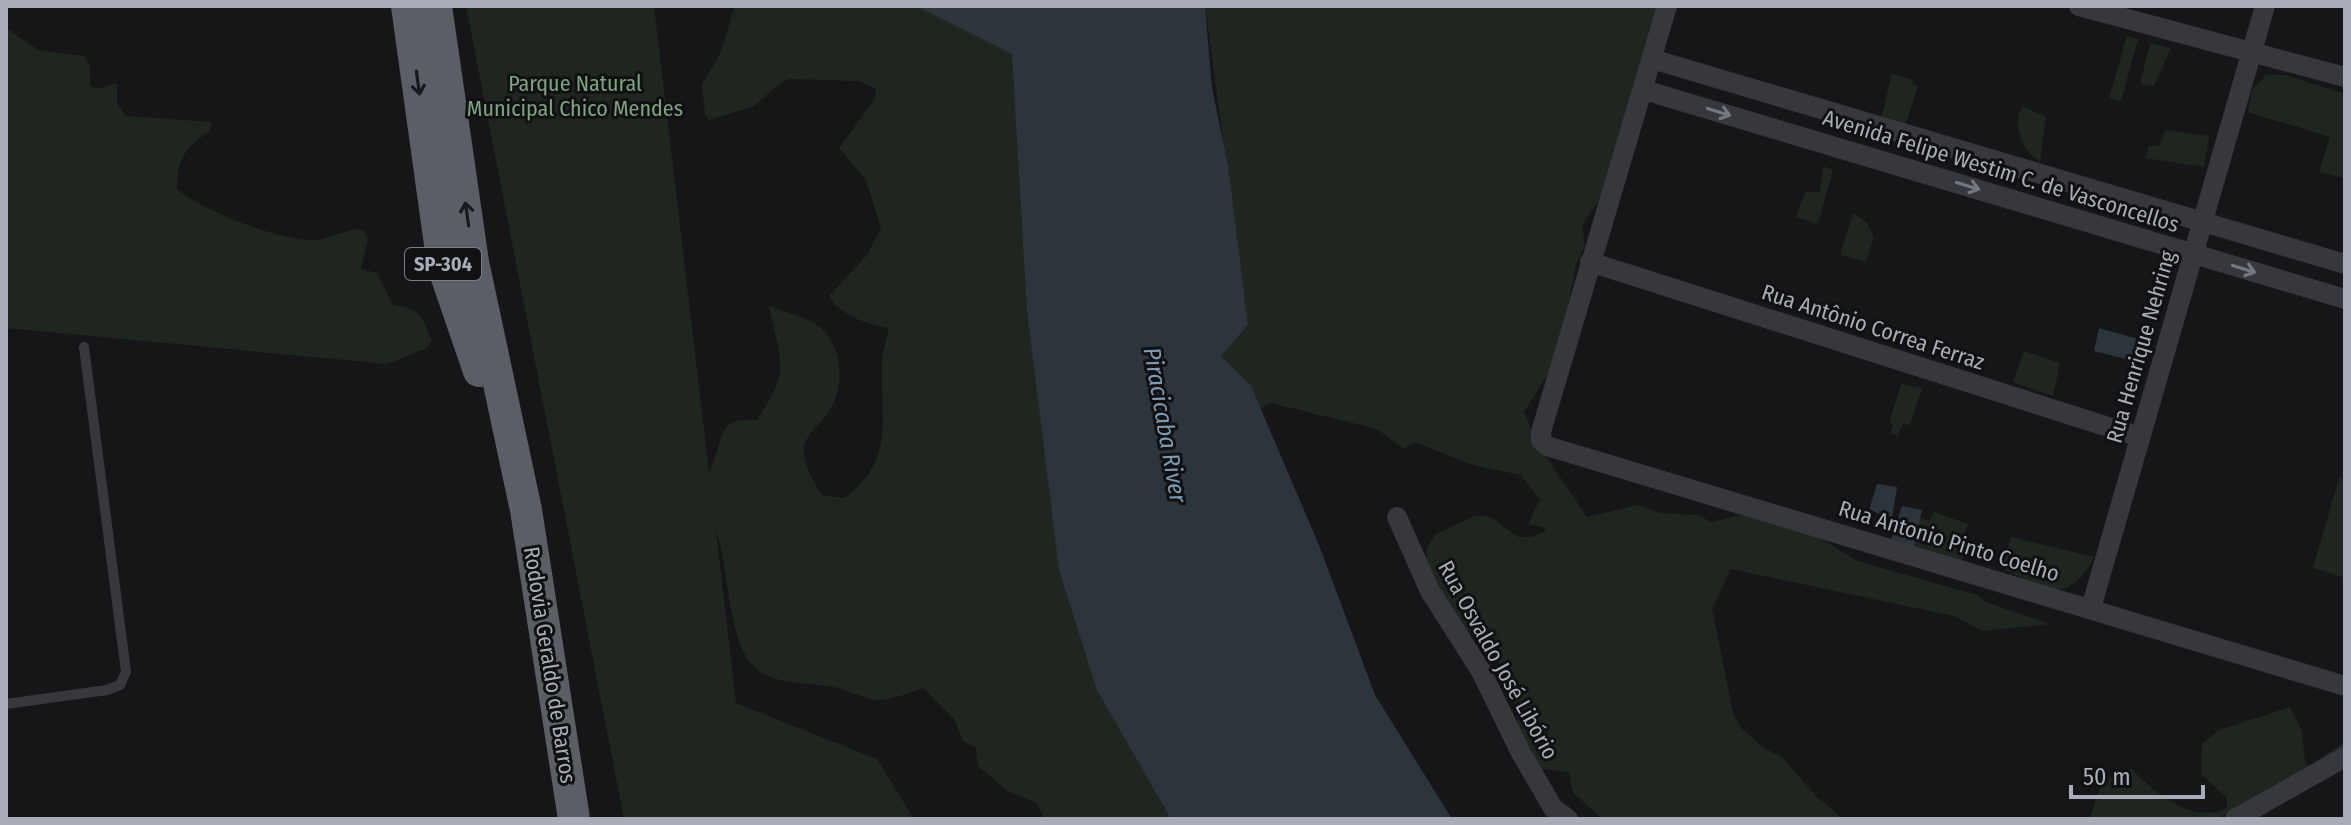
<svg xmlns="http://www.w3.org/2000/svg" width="2351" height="825" viewBox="0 0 2351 825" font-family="'Fira Sans Condensed',sans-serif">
	<rect width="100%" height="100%" fill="#161618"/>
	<g fill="#1e261f">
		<path d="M466,6H654L709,472C726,441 713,417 757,420C791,368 781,364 769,306C784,312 809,317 821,328C844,348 845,389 828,413C820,425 805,434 804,449C803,465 814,482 822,495L844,498C896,460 880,421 882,366C882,354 886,341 889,328C868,325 840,315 829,296L867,255L881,228L866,180L839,148L875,99L876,89L859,81L790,79L780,83L753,107L709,120L705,115L702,84L719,56L735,6H957L1017,50L1230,819H1044L1037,803L1006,790L978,766L976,748L963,741L955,720L923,688C910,692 895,699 881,700C866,701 845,688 828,686C807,683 781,684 762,673C726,652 730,567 716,530L736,703L877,759L914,819H624Z"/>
		<path d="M1205,6H1657L1600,199L1582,225L1585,245L1576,265L1558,358L1524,412L1536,442L1587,517L1638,505L1660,513L1698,515L1711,522L1743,515L1811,532L1857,561L1977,595L1988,603L2050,624L1982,631L1954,616L1731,569L1712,609L1734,716L1742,729L1764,748L1782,757L1816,796L1843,819H1603L1573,793L1569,772L1535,768L1516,735L1518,719L1502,665L1455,618L1427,562V547L1436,534L1476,515L1490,517L1518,537H1532L1545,531V528L1528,524L1540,499L1520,475L1473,465L1415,442L1404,449L1377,429L1271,403L1260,409L1251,386L1221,356L1248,325Z"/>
		<path d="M6,28L38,50L84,56L90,66V86L97,89L117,83V104L126,116L212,122L210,131C185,148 177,158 177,189C201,210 282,242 315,240C331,239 346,229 363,229L368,240L361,269L377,273L393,305C419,307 422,317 432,340L427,348L387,364L6,328Z"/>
		<path d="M2127,36L2138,39L2121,101L2109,98Z"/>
		<path d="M2150,43L2171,48L2154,86L2140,84Z"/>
		<path d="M1892,74L1913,80L1912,84L1918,86L1903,133L1879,127Z"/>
		<path d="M2266,75H2285L2345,94V178L2319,172L2330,137L2248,112L2252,90Z"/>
		<path d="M2022,106L2046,117L2040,162C2022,150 2012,126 2022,106Z"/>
		<path d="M2165,130L2209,136L2204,167L2145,158L2149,146H2159Z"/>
		<path d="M1823,166L1833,170L1818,224L1796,217L1805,192H1820Z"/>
		<path d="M1853,213L1867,223L1874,237L1866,262L1840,255Z"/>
		<path d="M2024,351L2060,363L2053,396L2013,382Z"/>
		<path d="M1901,384L1922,388L1910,425L1903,424L1898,436L1891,434L1893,424L1889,423Z"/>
		<path d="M2339,478L2345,479V578L2313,568Z"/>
		<path d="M1934,512L1968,524L1963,538L1969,540L1961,562L1914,547L1920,518L1930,521Z"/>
		<path d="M2011,537L2094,557C2067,609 2044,587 2001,568Z"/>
		<path d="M2290,707L2302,731L2305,762L2309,766L2345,742V754L2216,819H2091C2094,797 2106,769 2132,769C2154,793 2194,825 2227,808V798L2201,774L2202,744L2219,730Z"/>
	</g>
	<g fill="#2c353c">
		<path d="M916,6H1205L1212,88L1228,165L1248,325L1221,356L1251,386L1319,545L1375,695L1452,819H1171L1097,690L1059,570L1027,310L1012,54Z"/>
		<path d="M2099,328L2149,342L2142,363L2094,351Z"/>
		<path d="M1877,484L1897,487L1892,518L1869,510Z"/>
		<path d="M1902,506L1922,510L1914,547L1891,540Z"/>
	</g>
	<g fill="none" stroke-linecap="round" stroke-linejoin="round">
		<path stroke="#37383d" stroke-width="10" d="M6,704L107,690L120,685L126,672L84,347"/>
		<g stroke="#37383d" stroke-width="20">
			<path d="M1667,6L1541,432V440L1547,446L2345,686"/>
			<path d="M2079,6L2345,77"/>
			<path d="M1652,59L2345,264"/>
			<path d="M1644,90L2345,299"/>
			<path d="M1590,262L2140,437"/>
			<path d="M1397,517L1430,591L1481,671L1520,751L1553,808L1568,819"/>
			<path d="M2091,608L2265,6"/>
			<path d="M2235,819L2345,757"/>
		</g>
		<g stroke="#5b5e65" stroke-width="32">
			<path d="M407,6L443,266L479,371"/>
			<path d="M436,6L473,262L526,510L574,819"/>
		</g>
	</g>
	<defs><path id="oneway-shaft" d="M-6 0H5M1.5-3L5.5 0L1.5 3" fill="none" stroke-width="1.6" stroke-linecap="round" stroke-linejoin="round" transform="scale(2)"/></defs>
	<g stroke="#18191b">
		<use href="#oneway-shaft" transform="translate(418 83) rotate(82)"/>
		<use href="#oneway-shaft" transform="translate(467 214) rotate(-98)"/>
	</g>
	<g stroke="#757881">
		<use href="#oneway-shaft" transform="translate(1719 112) rotate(17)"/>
		<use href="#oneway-shaft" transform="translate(1968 186) rotate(17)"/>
		<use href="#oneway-shaft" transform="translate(2244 269) rotate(17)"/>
	</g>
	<g text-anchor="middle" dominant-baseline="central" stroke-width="6" stroke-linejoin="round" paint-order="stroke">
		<rect fill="#111113" stroke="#7b7e86" stroke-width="2" x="405" y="248" width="76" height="32" rx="6"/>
		<g font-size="20" font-weight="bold" fill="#a8adb8">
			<text x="443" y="264">SP-304</text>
		</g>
		<g font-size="22" fill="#7fa381" stroke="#111113">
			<text x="575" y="83">Parque Natural<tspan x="575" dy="25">Municipal Chico Mendes</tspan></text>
		</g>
		<g font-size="22" fill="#a8adb8" stroke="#111113">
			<text transform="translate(2001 171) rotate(17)">Avenida Felipe Westim C. de Vasconcellos</text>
			<text transform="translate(1873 327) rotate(18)">Rua Antônio Correa Ferraz</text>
			<text transform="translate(2141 347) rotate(-74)">Rua Henrique Nehring</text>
			<text transform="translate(1949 541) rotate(17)">Rua Antonio Pinto Coelho</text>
			<text transform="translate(1498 660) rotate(61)">Rua Osvaldo José Libório</text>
			<text transform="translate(550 665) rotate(81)">Rodovia Geraldo de Barros</text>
		</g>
		<g font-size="24" font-style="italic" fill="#7f9bb3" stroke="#111113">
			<text transform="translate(1165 425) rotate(80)">Piracicaba River</text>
		</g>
	</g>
	<rect width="2351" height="825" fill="none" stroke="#a8adb8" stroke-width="16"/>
	<path d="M2071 785v12h132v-12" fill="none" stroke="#a8adb8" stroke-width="4"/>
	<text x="2083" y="785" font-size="24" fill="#a8adb8" stroke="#111113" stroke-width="6" paint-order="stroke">50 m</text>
</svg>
